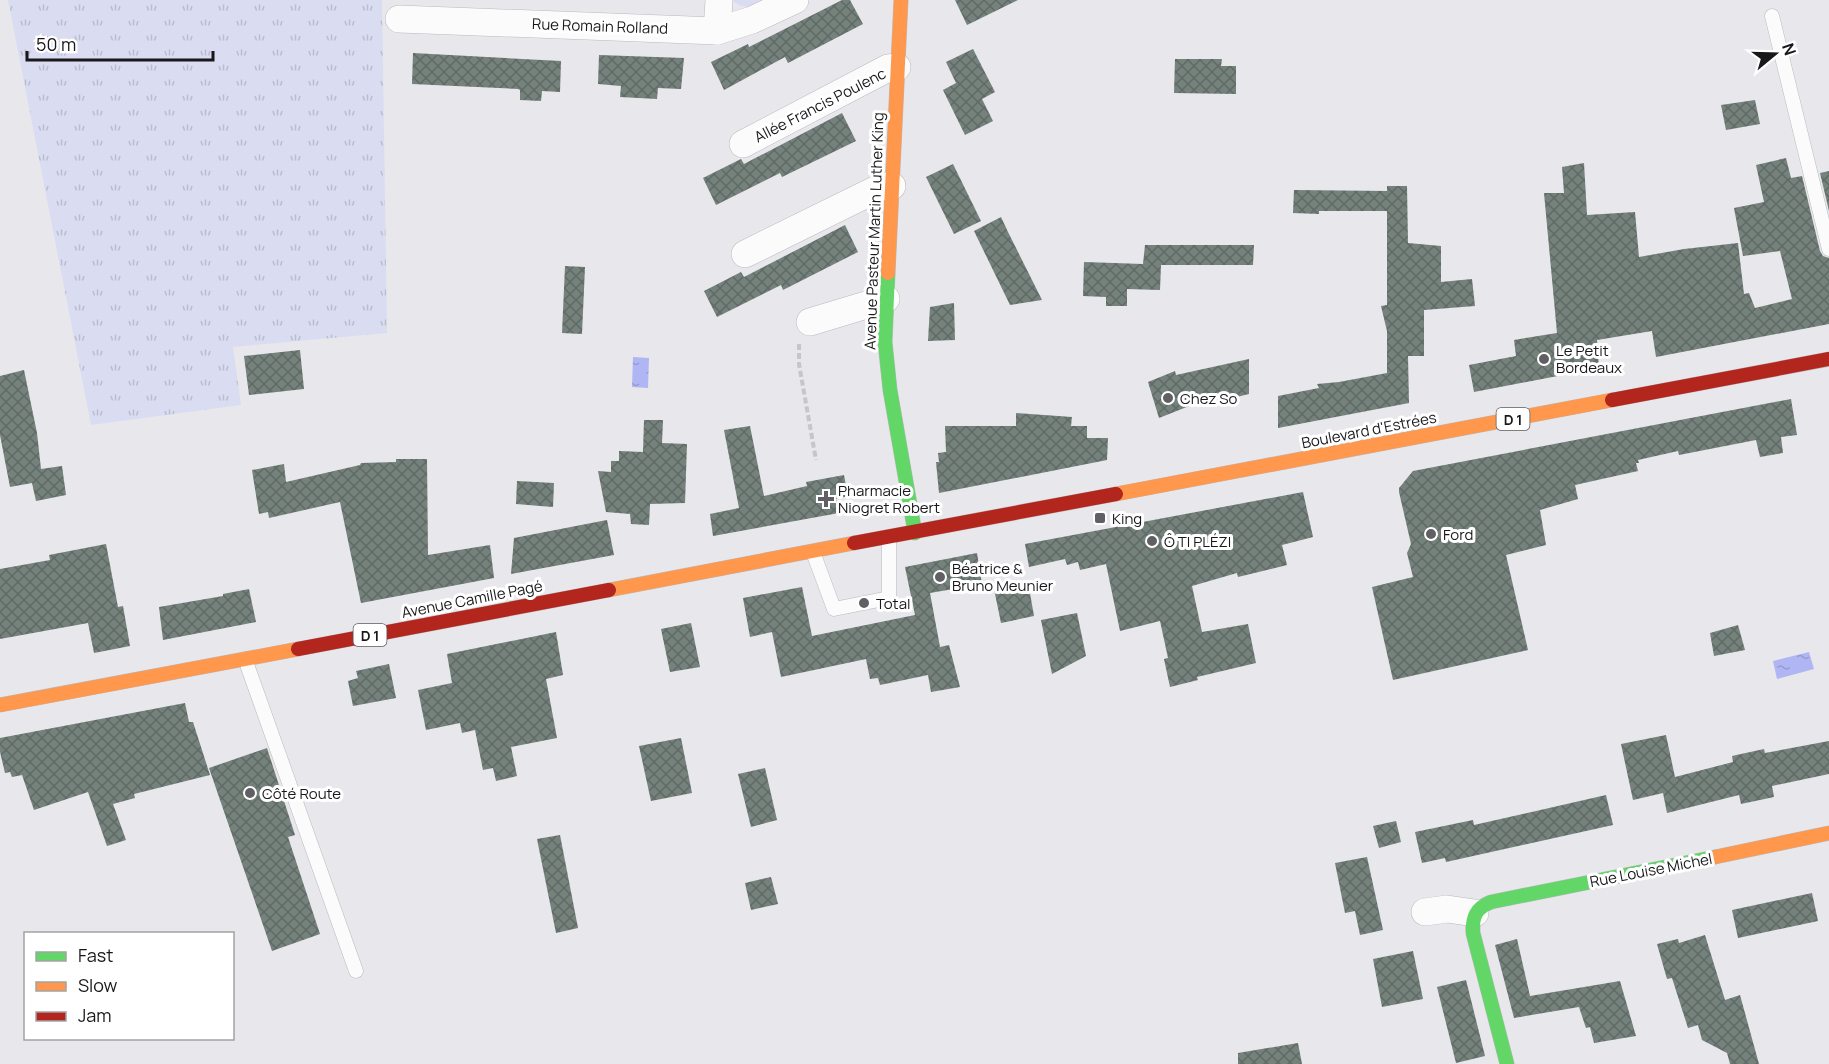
<svg xmlns="http://www.w3.org/2000/svg" width="1829" height="1064" viewBox="0 0 1829 1064" font-family="Manrope,sans-serif">
	<defs>
		<pattern id="grass-tufts" width="24" height="20" patternUnits="userSpaceOnUse" patternTransform="scale(1.5)"><rect width="24" height="20" fill="#daddf2"/><path d="M3 7l-1-3M5 7V3M7 7l1-3M15 17l-1-3M17 17v-4M19 17l1-3" fill="none" stroke="#babdcf"/></pattern>
		<pattern id="water-ripples" width="26" height="14" patternUnits="userSpaceOnUse" patternTransform="scale(1.5)"><rect width="26" height="14" fill="#afb6f3"/><path d="M2 4q2-2 4 0t4 0M15 11q2-2 4 0t4 0" fill="none" stroke="#969cd0"/></pattern>
		<pattern id="building-cross-hatch" width="8" height="8" patternUnits="userSpaceOnUse" patternTransform="scale(1.5)"><rect width="8" height="8" fill="#75827c"/><path d="M0 0l8 8M0 8l8-8" fill="none" stroke="#5f6965"/></pattern>
	</defs>
	<rect width="100%" height="100%" fill="#e7e7ec"/>
	<g fill="url(#grass-tufts)">
		<path d="M8,0H382L387,333L233,347L241,405L91,425Z"/>
		<path d="M732,0H771C756,5 745,12 732,0Z"/>
	</g>
	<g fill="url(#water-ripples)">
		<path d="M633,357L649,358L648,388L632,387Z"/>
		<path d="M1809,652L1814,669L1777,679L1773,661Z"/>
	</g>
	<g fill="url(#building-cross-hatch)">
		<path d="M842,0H850L863,24L788,63L785,57L724,90L711,62L748,44L749,47Z"/>
		<path d="M955,0H1018L967,25Z"/>
		<path d="M973,49L995,92L982,99L993,121L965,135L943,90L956,83L946,62Z"/>
		<path d="M413,53L561,61L560,92L542,91L541,101L520,100V90L518,89L412,84Z"/>
		<path d="M599,55L684,58L681,89L658,88L657,99L620,97L621,86L598,84Z"/>
		<path d="M1175,59H1222L1221,66H1236V94L1174,93Z"/>
		<path d="M1755,100L1760,124L1726,130L1721,105Z"/>
		<path d="M842,113L856,141L782,177L780,173L716,205L703,178L741,159L744,164Z"/>
		<path d="M1786,158L1791,178L1802,176L1820,251L1823,256L1829,258V324L1656,357L1652,331L1597,340L1599,368L1474,392L1469,365L1516,356L1514,340L1557,333L1544,193H1564L1562,167L1584,163L1587,215L1635,212L1639,257L1684,249L1738,243L1744,294L1749,293L1755,308L1792,299L1780,251L1743,256L1734,208L1764,202L1756,165Z"/>
		<path d="M953,164L981,221L954,234L926,177Z"/>
		<path d="M1829,171V211L1820,173Z"/>
		<path d="M1387,186H1407L1408,243L1441,246V282L1472,279L1475,306L1424,310V356H1408L1409,403L1278,428V396L1319,388L1317,384L1339,382L1387,373V331L1381,306L1387,305V211H1319V214L1293,213L1294,190L1387,191Z"/>
		<path d="M1001,217L1008,232L1042,300L1010,305L974,231Z"/>
		<path d="M845,225L858,252L783,290L781,285L717,317L704,291L741,272L744,277Z"/>
		<path d="M1145,245H1254L1253,265H1161L1160,290L1127,289V306H1106V297L1083,296L1084,262L1143,264Z"/>
		<path d="M565,266L585,267L582,334L562,333Z"/>
		<path d="M954,303L955,340L928,341L930,307Z"/>
		<path d="M300,350L304,389L249,395L244,356Z"/>
		<path d="M1249,359V394L1208,404L1207,399L1159,418L1148,382L1175,371L1176,375Z"/>
		<path d="M24,370L37,433L41,469L62,466L66,495L36,501L32,483L10,487L0,435V376Z"/>
		<path d="M1791,399L1797,435L1781,437L1783,453L1760,457L1756,440L1679,455L1678,451L1638,460L1639,463H1636L1638,471L1575,485L1578,499L1540,510L1546,545L1506,555L1528,650L1393,680L1372,587L1413,577L1407,553L1411,544L1399,492V488L1413,471Z"/>
		<path d="M1016,413L1072,417L1071,426H1087V438H1108L1107,460L939,493L936,462H939L938,453L946,452L945,426H1016Z"/>
		<path d="M644,420H663L662,443L687,444L685,503L650,504L649,525L631,524L630,514L606,512L598,471L611,472V461H619V451L643,452Z"/>
		<path d="M750,426L764,496L807,486L806,482L844,475L848,496L836,499L839,513L713,536L710,514L739,508L724,430Z"/>
		<path d="M396,459H427L428,555L490,545L494,578L361,603L340,502L269,518L268,512L259,514L252,470L284,464L286,482L360,465L361,463L396,462Z"/>
		<path d="M517,481L554,483L553,507L516,504Z"/>
		<path d="M1303,492L1313,537L1282,545L1287,565L1238,577L1237,573L1192,586L1202,632L1248,624L1256,663L1197,677L1198,680L1170,687L1164,659L1168,658L1160,621L1120,631L1106,564L1080,570L1078,562L1067,565L1065,559L1029,567L1025,544Z"/>
		<path d="M607,520L614,555L511,574L514,538Z"/>
		<path d="M106,544L118,607L123,606L130,646L94,653L88,623L0,639V569L50,560L49,555Z"/>
		<path d="M977,553L982,584L930,593L940,647L949,645L960,687L931,692L928,675L880,685L878,678L870,679L866,659L781,677L772,632L750,637L743,598L802,587L812,636L915,615L905,567Z"/>
		<path d="M1028,582L1034,616L1001,623L994,589Z"/>
		<path d="M249,589L256,622L163,640L159,607L223,596V594Z"/>
		<path d="M1077,613L1086,656L1052,674L1041,620Z"/>
		<path d="M691,623L700,667L670,672L661,629Z"/>
		<path d="M1738,625L1745,650L1714,656L1710,633Z"/>
		<path d="M556,632L563,675L546,679L557,738L511,747L517,776L496,781L493,768L483,770L475,730L462,733L460,723L426,730L418,690L452,683L447,654Z"/>
		<path d="M389,664L396,698L353,706L348,681L358,678L356,671Z"/>
		<path d="M185,703L189,722H193L210,775L134,794L135,798L113,804L126,840L107,846L88,792L34,810L22,775L12,777L10,772L5,773L0,752V738Z"/>
		<path d="M1666,735L1675,777L1733,762L1732,756L1764,749L1765,753L1829,741V774L1772,786L1774,797L1741,804L1739,795L1667,813L1663,793L1633,800L1621,744Z"/>
		<path d="M681,738L692,793L651,801L639,746Z"/>
		<path d="M267,748L295,835L288,837L320,934L272,951L209,768Z"/>
		<path d="M765,768L777,820L751,827L738,774Z"/>
		<path d="M1606,795L1613,825L1446,862L1445,858L1422,863L1415,832L1473,820L1474,825Z"/>
		<path d="M1396,821L1401,842L1379,848L1373,826Z"/>
		<path d="M560,835L578,928L556,933L537,839Z"/>
		<path d="M1367,857L1383,930L1360,935L1355,911L1345,913L1335,863Z"/>
		<path d="M771,877L778,904L751,910L745,883Z"/>
		<path d="M1812,893L1818,921L1738,938L1732,910Z"/>
		<path d="M1705,935L1725,1000L1740,995L1759,1064H1730L1727,1053L1702,1040L1698,1025L1688,1028L1672,978L1667,979L1657,944L1678,939L1679,943Z"/>
		<path d="M1517,939L1530,996L1620,981L1636,1036L1594,1043L1590,1027L1586,1028L1579,1007L1514,1018L1495,945Z"/>
		<path d="M1413,951L1423,999L1382,1007L1373,959Z"/>
		<path d="M1466,980L1485,1056L1456,1063L1437,987Z"/>
		<path d="M1298,1043L1302,1064H1238V1053Z"/>
	</g>
	<g fill="none" stroke-linecap="round" stroke-linejoin="round">
		<g stroke="#bababd" stroke-width="15">
			<g id="lane">
				<path d="M1772,16L1829,249"/>
				<path d="M813,552L834,609L889,598V538"/>
				<path d="M245,659L356,971"/>
			</g>
		</g>
		<g stroke="#bababd" stroke-width="28">
			<g id="street">
				<path d="M399,19L717,31L752,20L795,0"/>
				<path d="M717,31L719,0"/>
				<path d="M743,144L888,68L897,67"/>
				<path d="M745,254L883,186H892"/>
				<path d="M810,322L886,299"/>
				<path d="M1425,912L1447,909L1475,913"/>
			</g>
		</g>
		<g stroke="#bababd" stroke-width="15">
			<g id="fast">
				<path d="M888,273L885,342L890,390L915,533"/>
				<path d="M1507,1064L1473,933C1472,917 1476,908 1491,902L1715,857"/>
			</g>
		</g>
		<g stroke="#bababd" stroke-width="15">
			<g id="slow">
				<path d="M888,273L901,0"/>
				<path d="M1116,494L1612,400"/>
				<path d="M609,590L854,543"/>
				<path d="M0,705L298,649"/>
				<path d="M1715,857L1829,833"/>
			</g>
		</g>
		<g stroke="#bababd" stroke-width="15">
			<g id="jam">
				<path d="M1612,400L1829,359"/>
				<path d="M854,543L1116,494"/>
				<path d="M298,649L609,590"/>
			</g>
		</g>
		<path stroke="#c6c6c8" stroke-width="4" stroke-dasharray="6 3" stroke-linecap="butt" d="M799,344V364L816,460"/>
		<use href="#lane" stroke="#fbfbfc" stroke-width="14"/>
		<use href="#street" stroke="#fbfbfc" stroke-width="27"/>
		<use href="#fast" stroke="#63d668" stroke-width="14"/>
		<use href="#slow" stroke="#ff974d" stroke-width="14"/>
		<use href="#jam" stroke="#b3261e" stroke-width="14"/>
	</g>
	<g fill="#606064" stroke="#fff" stroke-width="2">
		<circle cx="1544" cy="359" r="6"/>
		<circle cx="1168" cy="398" r="6"/>
		<path d="M823 490h6v6h6v6h-6v6h-6v-6h-6v-6h6z"/>
		<rect x="1094" y="512" width="12" height="12" rx="3"/>
		<circle cx="1431" cy="534" r="6"/>
		<circle cx="1152" cy="541" r="6"/>
		<circle cx="940" cy="577" r="6"/>
		<circle cx="864" cy="603" r="6"/>
		<circle cx="250" cy="793" r="6"/>
	</g>
	<g text-anchor="middle" dominant-baseline="central" stroke-width="6" stroke-linejoin="round" paint-order="stroke">
		<g fill="#fff" stroke="#5d5d5f" stroke-width="1.5">
			<rect x="1496.5" y="408" width="33" height="22" rx="4.5"/>
			<rect x="353.5" y="624" width="33" height="22" rx="4.5"/>
		</g>
		<g font-size="14" font-weight="bold" fill="#18181b">
			<text x="1513" y="419">D 1</text>
			<text x="370" y="635">D 1</text>
		</g>
		<g font-size="15" fill="#18181b" stroke="#fff">
			<text transform="translate(600 26) rotate(2)">Rue Romain Rolland</text>
			<text transform="translate(820 105) rotate(-27)">Allée Francis Poulenc</text>
			<text transform="translate(874 231) rotate(-88)">Avenue Pasteur Martin Luther King</text>
			<text transform="translate(1369 430) rotate(-11)">Boulevard d'Estrées</text>
			<text transform="translate(472 599) rotate(-11)">Avenue Camille Pagé</text>
			<text transform="translate(1651 870) rotate(-11)">Rue Louise Michel</text>
		</g>
		<g font-size="15" fill="#18181b" stroke="#fff" text-anchor="start">
			<text x="1556" y="350">Le Petit<tspan x="1556" dy="17">Bordeaux</tspan></text>
			<text x="1180" y="398">Chez So</text>
			<text x="838" y="490">Pharmacie<tspan x="838" dy="17">Niogret Robert</tspan></text>
			<text x="1112" y="518">King</text>
			<text x="1443" y="534">Ford</text>
			<text x="1164" y="541">Ô TI PLÉZI</text>
			<text x="952" y="568">Béatrice &amp;<tspan x="952" dy="17">Bruno Meunier</tspan></text>
			<text x="876" y="603">Total</text>
			<text x="262" y="793">Côté Route</text>
		</g>
	</g>
	<rect x="24" y="932" width="210" height="108" fill="#ffffff" stroke="#a3a3a4" stroke-width="1.5"/>
	<rect x="36" y="952" width="30" height="9" fill="#63d668" stroke="#a3a3a4" stroke-width="1.5"/>
	<text x="78" y="962" font-size="18" fill="#18181b">Fast</text>
	<rect x="36" y="982" width="30" height="9" fill="#ff974d" stroke="#a3a3a4" stroke-width="1.5"/>
	<text x="78" y="992" font-size="18" fill="#18181b">Slow</text>
	<rect x="36" y="1012" width="30" height="9" fill="#b3261e" stroke="#a3a3a4" stroke-width="1.5"/>
	<text x="78" y="1022" font-size="18" fill="#18181b">Jam</text>
	<g transform="translate(1775 54) rotate(71)" stroke="#ffffff" stroke-width="4.5" paint-order="stroke">
	<path d="M0-4.5L10 22L0 15L-10 22Z" fill="#18181b"/>
	<text y="-9" font-size="16" font-weight="bold" text-anchor="middle" fill="#18181b">N</text>
	</g>
	<path d="M27 51v9h186v-9" fill="none" stroke="#18181b" stroke-width="3"/>
	<text x="36" y="51" font-size="18" fill="#18181b" stroke="#ffffff" stroke-width="4.5" paint-order="stroke">50 m</text>
</svg>
